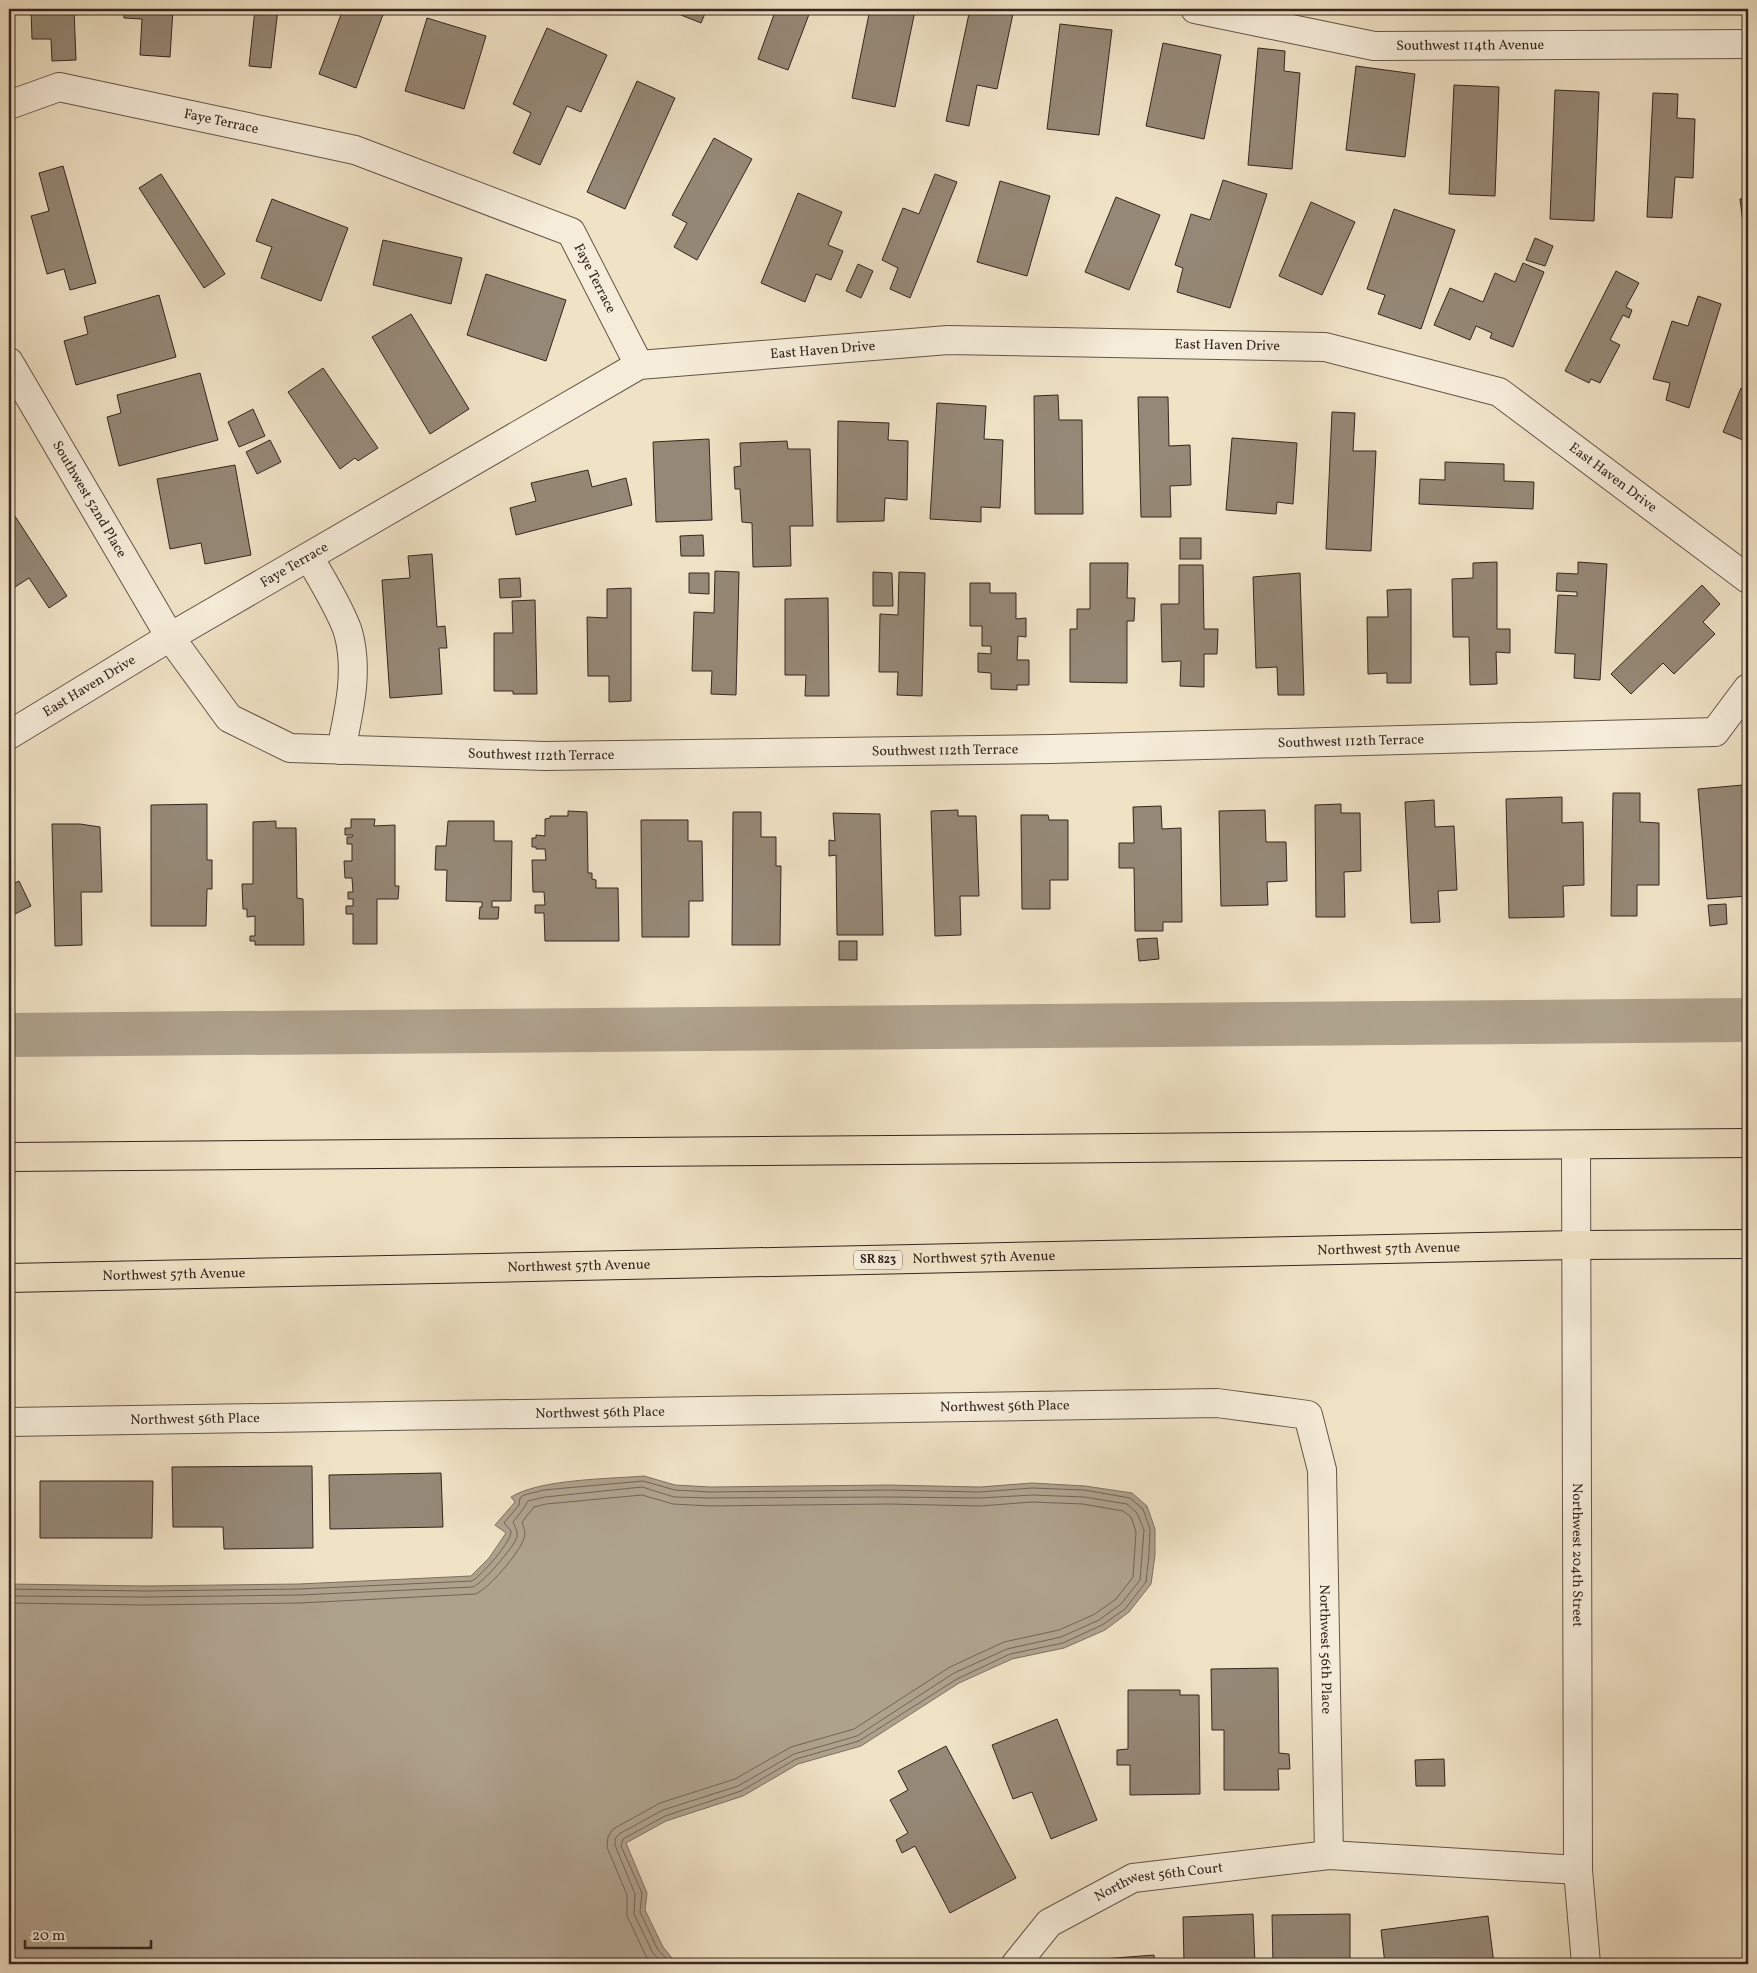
<svg xmlns="http://www.w3.org/2000/svg" width="1757" height="1973" viewBox="0 0 1757 1973" font-family="Vollkorn,serif">
	<rect width="100%" height="100%" fill="#efe2c5"/>
	<filter id="stains"><feTurbulence type="fractalNoise" baseFrequency=".004" numOctaves="4"/><feColorMatrix values="0 0 0 0 .2 0 0 0 0 .09 0 0 0 0 .02 0 0 0 .5 -.17"/></filter>
	<radialGradient id="worn" r=".72"><stop offset=".6" stop-color="#630" stop-opacity="0"/><stop offset="1" stop-color="#630" stop-opacity=".3"/></radialGradient>
	<path fill="#afa28d" stroke="#7e7061" d="M644,1476L675,1485L710,1487L888,1485L980,1487L1032,1483L1085,1486L1132,1493L1147,1506L1155,1529V1555L1151,1584L1129,1612L1105,1630L1064,1648L1012,1659L959,1683L861,1746L798,1764L743,1796L666,1821L626,1843L647,1893L645,1910L663,1947L677,1964H9V1584L145,1586L299,1584L471,1576L489,1558L506,1533L495,1525L515,1502L511,1497C540,1479 608,1479 644,1476Z"/>
	<g fill="none" stroke-linecap="round" stroke-linejoin="round">
		<g stroke="#726456" stroke-width="1">
			<path d="M9,1589L145,1591L299,1589L472,1581C482,1575 512,1541 511,1531L504,1523L519,1505L520,1498L524,1495L544,1490L643,1481L675,1490L710,1492L888,1490L980,1492L1032,1488L1084,1490L1130,1498L1143,1509L1150,1529L1149,1554L1146,1582L1125,1609L1102,1625L1063,1643L1010,1654L957,1679L859,1741L796,1759L741,1791L665,1816L623,1839L621,1846L642,1893L640,1912L658,1950L672,1964"/>
			<path d="M9,1596L145,1597L300,1595L473,1587C483,1583 514,1547 517,1537C518,1531 515,1527 513,1522L524,1508L528,1501L545,1497L642,1487L674,1497L710,1498L888,1497L980,1498L1032,1495L1084,1497L1127,1504L1137,1513L1144,1530L1140,1580L1121,1604L1099,1620L1061,1637L1007,1649L954,1673L857,1736L794,1754L738,1786L663,1810L619,1834L615,1839V1845L635,1894L634,1914L653,1953L663,1964"/>
			<path d="M9,1603L145,1605L300,1603L475,1594C488,1590 521,1551 524,1538C526,1533 524,1528 522,1522L534,1507L546,1504L642,1495L673,1504L710,1506L888,1504L980,1506L1032,1502L1083,1504L1123,1511L1131,1517L1136,1532L1133,1577L1116,1599L1095,1614L1059,1630L1004,1642L950,1667L854,1729L791,1747L735,1779L660,1803L613,1829L608,1837L607,1847L627,1895V1916L646,1956L653,1964"/>
		</g>
		<path stroke="#afa28d" stroke-width="44" d="M9,1035L1748,1020"/>
	</g>
	<g fill="#958876" stroke="#342620">
		<path d="M31,9H74L76,60L52,61L51,39H32Z"/>
		<path d="M124,9H173L170,57L140,55L142,19L124,18Z"/>
		<path d="M255,9H278L271,68L249,66Z"/>
		<path d="M343,9H385L356,88L319,74Z"/>
		<path d="M666,9H707L701,23Z"/>
		<path d="M776,9H811L788,70L758,59Z"/>
		<path d="M870,9H906L915,11L895,107L852,98Z"/>
		<path d="M970,9H1014L997,89L977,85L969,126L946,121Z"/>
		<path d="M427,18L486,36L464,109L405,91Z"/>
		<path d="M1060,24L1112,30L1099,135L1047,129Z"/>
		<path d="M547,28L607,55L581,112L567,106L540,165L513,153L531,113L513,104Z"/>
		<path d="M1163,43L1221,55L1204,139L1146,126Z"/>
		<path d="M1258,48L1285,51L1284,71L1300,73L1292,169L1248,165Z"/>
		<path d="M1356,66L1415,74L1405,157L1346,150Z"/>
		<path d="M637,81L675,98L625,209L587,192Z"/>
		<path d="M1454,85L1499,87L1495,196L1449,194Z"/>
		<path d="M1555,90L1599,92L1594,221L1550,219Z"/>
		<path d="M1653,93L1678,94L1677,118L1695,119L1693,178L1675,177L1672,218L1647,217Z"/>
		<path d="M714,138L752,159L697,260L674,247L687,223L672,215Z"/>
		<path d="M63,166L96,283L70,290L64,269L47,274L31,216L49,211L39,173Z"/>
		<path d="M161,174L225,274L204,288L139,188Z"/>
		<path d="M935,174L957,182L910,298L890,289L898,268L882,260L903,208L919,214Z"/>
		<path d="M1223,180L1267,194L1230,308L1177,292L1183,268L1175,265L1191,214L1210,220Z"/>
		<path d="M1000,181L1050,196L1027,276L977,262Z"/>
		<path d="M798,193L842,212L828,245L843,251L831,280L816,274L805,302L761,283Z"/>
		<path d="M1116,197L1160,215L1129,290L1085,272Z"/>
		<path d="M1748,198V254H1747L1740,199Z"/>
		<path d="M272,199L348,228L321,301L261,278L272,247L256,241Z"/>
		<path d="M1311,202L1355,222L1322,295L1279,276Z"/>
		<path d="M1394,209L1455,230L1421,329L1378,314L1385,295L1367,289Z"/>
		<path d="M1535,238L1553,246L1545,266L1526,260Z"/>
		<path d="M383,240L462,258L451,304L373,285Z"/>
		<path d="M1523,263L1544,272L1513,347L1490,338L1492,333L1476,326L1470,340L1434,325L1450,288L1483,302L1495,273L1515,282Z"/>
		<path d="M858,264L873,271L861,298L846,291Z"/>
		<path d="M1616,271L1639,283L1626,307L1632,310L1629,318L1623,315L1610,340L1620,345L1600,383L1591,379L1589,383L1565,371Z"/>
		<path d="M486,274L566,300L546,361L467,335Z"/>
		<path d="M159,295L176,357L76,385L64,341L88,334L84,317Z"/>
		<path d="M1698,296L1721,304L1689,408L1666,400L1670,383L1653,379L1672,321L1688,326Z"/>
		<path d="M411,314L469,409L430,434L372,337Z"/>
		<path d="M323,368L378,448L358,461L355,458L340,469L288,392Z"/>
		<path d="M200,373L218,440L119,466L107,417L121,413L117,395Z"/>
		<path d="M1741,388L1748,391V442L1723,432Z"/>
		<path d="M1058,395L1059,420H1082L1083,514H1035L1034,396Z"/>
		<path d="M1138,397H1168L1169,446L1190,445L1191,485L1170,486L1171,517H1141Z"/>
		<path d="M937,403L986,406L984,439L1003,440L1000,508L981,507V522L930,519Z"/>
		<path d="M253,409L265,436L239,447L228,422Z"/>
		<path d="M1332,412L1355,413L1353,451H1376L1371,551L1326,549Z"/>
		<path d="M838,421L889,423L888,440L908,441L907,500L885,498L884,521L837,522Z"/>
		<path d="M1232,438L1297,443L1293,504L1277,502L1276,514L1226,510Z"/>
		<path d="M709,439L712,520L656,522L653,442Z"/>
		<path d="M270,440L281,462L257,474L246,452Z"/>
		<path d="M787,441L788,449H810L813,526H790L791,566L753,567L752,523L742,522L740,489H735L734,467L741,466L740,443Z"/>
		<path d="M1445,462L1504,464V481L1534,482L1533,509L1419,504L1420,479L1445,480Z"/>
		<path d="M235,465L251,555L205,564L201,543L170,549L157,479Z"/>
		<path d="M588,470L592,487L626,478L632,505L516,535L510,508L536,501L531,483Z"/>
		<path d="M9,507L67,596L49,608L29,578L12,589L9,583Z"/>
		<path d="M703,535L704,556H681L680,536Z"/>
		<rect x="1180" y="538" width="21" height="21"/>
		<path d="M432,554L437,627L445,626L447,648H439L442,694L390,698L382,580L410,578L408,556Z"/>
		<path d="M1497,562V629H1510V653L1496,652L1497,684L1470,685L1469,637H1453L1452,579L1473,578V563Z"/>
		<path d="M1578,562L1607,564L1600,680L1574,678L1575,654L1555,653L1558,595L1577,596V592L1556,591L1557,573L1578,574Z"/>
		<path d="M1090,563H1128L1127,598H1135L1134,621H1127V683L1070,682V629H1077V609H1090Z"/>
		<path d="M1179,565H1203L1204,629H1218L1217,654H1204V687L1180,686L1181,661L1162,662L1161,604H1179Z"/>
		<path d="M715,571L739,572L736,695L711,694L712,671H692L694,612L714,613Z"/>
		<path d="M873,572L892,573L893,606H873Z"/>
		<path d="M899,572L925,573L922,696L897,695L898,672H879L880,614L898,615Z"/>
		<path d="M689,573H709V594L689,593Z"/>
		<path d="M1300,573L1304,695H1278L1277,667L1256,668L1253,577Z"/>
		<path d="M520,578L521,597L500,598L499,579Z"/>
		<path d="M970,583H990V593H1016V619L1026,618V637L1018,636L1017,660H1029V685H1017V690L991,689V673L978,672V653L991,654V646H982V626H970Z"/>
		<path d="M1702,585L1720,604L1703,622L1715,634L1674,674L1663,663L1631,694L1611,674Z"/>
		<path d="M631,588V701L609,702V676H588L587,617L607,618V589Z"/>
		<path d="M1411,589V683H1387V673L1368,674L1367,617H1388L1387,590Z"/>
		<path d="M828,598L829,696H805L806,675H785V599Z"/>
		<path d="M535,600L537,694H513V691H494V633H513L512,601Z"/>
		<path d="M1743,785L1748,850V896L1707,899L1698,789Z"/>
		<path d="M1613,793H1640V822L1659,823V885H1637V916H1611Z"/>
		<path d="M1562,797V823L1583,822L1584,885L1563,886L1564,917L1509,918L1506,799Z"/>
		<path d="M1434,800L1435,827L1454,826L1457,890L1438,891L1440,922L1411,923L1405,802Z"/>
		<path d="M207,804V860H212V889H207L206,926H151V805Z"/>
		<path d="M1341,804V813H1360L1361,871L1344,872L1345,917H1316L1315,805Z"/>
		<path d="M1161,806L1162,829L1181,828L1182,922H1163V931H1135L1134,868H1119V843H1134L1133,807Z"/>
		<path d="M958,810V816H976L979,896H960L961,935L935,936L931,811Z"/>
		<path d="M1265,810L1266,842H1286L1287,881L1267,882L1268,905L1221,906L1219,811Z"/>
		<path d="M568,811L587,812L588,873H592V879L596,880V888H618L619,941H545L544,913H535V905H545L544,892H533L532,860H546L545,849H536V847H532V838H536V835L545,836V819L550,818V816H568Z"/>
		<path d="M733,812H761V837H776V866H781L780,945H732Z"/>
		<path d="M833,813L880,814L883,935H837L836,855L829,856V840L835,841Z"/>
		<path d="M1021,815H1048L1049,820H1068V880H1050V909H1022Z"/>
		<path d="M351,819H375L374,826L395,825V886H399L398,899H377V944H353V914H346V906H353V899H348V892H353L352,878H345L344,861H352V844H347V837H352L353,835H345V828H351Z"/>
		<path d="M641,820H688V841H702L703,901H689V937H642Z"/>
		<path d="M276,821V828H296L297,898L303,899L304,945H255V941H250V936H255V916L247,917V909H243L242,884H253V822Z"/>
		<path d="M448,821H494V841H512L511,901H492V907H499L498,919H479L480,907H482V902L446,901L447,870H435L436,846H446Z"/>
		<path d="M52,824H80L100,827L102,892H81L82,945L55,946Z"/>
		<path d="M19,881L31,906L9,917V886Z"/>
		<path d="M1726,904L1727,924L1710,926L1708,905Z"/>
		<path d="M1157,938L1159,959L1139,961L1137,939Z"/>
		<rect x="839" y="941" width="18" height="19"/>
		<path d="M312,1466L313,1548L224,1549L223,1527H173L172,1467Z"/>
		<path d="M441,1473L443,1527L330,1529L329,1475Z"/>
		<path d="M40,1481H153L152,1538H40Z"/>
		<path d="M1278,1668L1279,1753L1289,1754L1290,1769H1278L1279,1790H1224V1730H1212L1211,1669Z"/>
		<path d="M1128,1690H1180V1695H1199L1200,1794L1130,1795V1765H1117V1750L1128,1749Z"/>
		<path d="M1057,1719L1097,1820L1051,1839L1032,1792L1013,1799L992,1745Z"/>
		<path d="M946,1746L1016,1878L950,1913L915,1846L902,1853L896,1840L908,1833L890,1800L908,1790L898,1771Z"/>
		<path d="M1444,1759L1445,1786H1416L1415,1760Z"/>
		<path d="M1253,1914L1255,1964H1184L1183,1917Z"/>
		<path d="M1350,1914V1964H1273L1272,1915Z"/>
		<path d="M1488,1916L1494,1964H1385L1381,1930Z"/>
		<path d="M1154,1955L1155,1964L1049,1963Z"/>
	</g>
	<g fill="none" stroke-linecap="round" stroke-linejoin="round">
		<g stroke="#635549" stroke-width="30">
			<g id="minor">
				<path id="s1" d="M1195,9L1374,46L1748,44"/>
				<path id="s2" d="M9,105L59,87L355,150L571,232L639,365"/>
				<path id="s3" d="M9,362L170,637L229,718L290,748L545,756L1051,749L1715,732L1748,688"/>
				<path d="M309,557C321,578 341,610 348,632C359,671 349,711 341,750"/>
				<path id="s4" d="M9,735L170,637L639,365L948,340L1325,347L1499,392L1748,579"/>
				<path id="s5" d="M1576,1146L1578,1870L1586,1964"/>
				<path id="s6" d="M9,1422L1217,1403L1308,1415L1322,1470L1329,1855"/>
				<path id="s7" d="M1016,1964L1049,1923L1133,1878L1329,1855L1578,1870"/>
			</g>
		</g>
		<g stroke="#342620" stroke-width="30">
			<g id="major">
				<path d="M9,1157L1748,1143"/>
				<path id="s8" d="M9,1278L1577,1245L1748,1244"/>
			</g>
		</g>
		<use href="#minor" stroke="#f5ecd9" stroke-width="28"/>
		<use href="#major" stroke="#efe2c5" stroke-width="28"/>
	</g>
	<g text-anchor="middle" dominant-baseline="central" stroke-width="4" stroke-linejoin="round" paint-order="stroke">
		<rect fill="#f5ecd9" stroke="#6e6158" stroke-width="1" x="854" y="1250.5" width="48" height="19" rx="4"/>
		<g font-size="12" font-weight="bold" fill="#342620">
			<text x="878" y="1260">SR 823</text>
		</g>
		<g font-size="14" fill="#342620" stroke="#f5ecd9">
			<text stroke="none"><textPath href="#s1" startOffset="279">Southwest 114th Avenue</textPath></text>
			<text stroke="none"><textPath href="#s2" startOffset="219">Faye Terrace</textPath></text>
			<text stroke="none"><textPath href="#s2" startOffset="639">Faye Terrace</textPath></text>
			<text stroke="none"><textPath href="#s4" startOffset="1320">East Haven Drive</textPath></text>
			<text stroke="none"><textPath href="#s4" startOffset="915">East Haven Drive</textPath></text>
			<text stroke="none"><textPath href="#s4" startOffset="1740">East Haven Drive</textPath></text>
			<text stroke="none"><textPath href="#s3" startOffset="159">Southwest 52nd Place</textPath></text>
			<text stroke="none"><textPath href="#s4" startOffset="332">Faye Terrace</textPath></text>
			<text stroke="none"><textPath href="#s4" startOffset="94">East Haven Drive</textPath></text>
			<text stroke="none"><textPath href="#s3" startOffset="1548">Southwest 112th Terrace</textPath></text>
			<text stroke="none"><textPath href="#s3" startOffset="1142">Southwest 112th Terrace</textPath></text>
			<text stroke="none"><textPath href="#s3" startOffset="738">Southwest 112th Terrace</textPath></text>
			<text stroke="none"><textPath href="#s8" startOffset="1380">Northwest 57th Avenue</textPath></text>
			<text stroke="none"><textPath href="#s8" startOffset="975">Northwest 57th Avenue</textPath></text>
			<text stroke="none"><textPath href="#s8" startOffset="570">Northwest 57th Avenue</textPath></text>
			<text stroke="none"><textPath href="#s8" startOffset="165">Northwest 57th Avenue</textPath></text>
			<text stroke="none"><textPath href="#s6" startOffset="996">Northwest 56th Place</textPath></text>
			<text stroke="none"><textPath href="#s6" startOffset="591">Northwest 56th Place</textPath></text>
			<text stroke="none"><textPath href="#s6" startOffset="186">Northwest 56th Place</textPath></text>
			<text stroke="none"><textPath href="#s5" startOffset="409">Northwest 204th Street</textPath></text>
			<text stroke="none"><textPath href="#s6" startOffset="1536">Northwest 56th Place</textPath></text>
			<text stroke="none"><textPath href="#s7" startOffset="172">Northwest 56th Court</textPath></text>
		</g>
	</g>
	<rect width="1757" height="1973" fill="none" stroke="#efe2c5" stroke-width="30"/>
	<rect x="10" y="10" width="1737" height="1953" fill="none" stroke="#342620" stroke-width="2.5"/>
	<rect x="15" y="15" width="1727" height="1943" fill="none" stroke="#342620"/>
	<path d="M25 1940v8h126v-8" fill="none" stroke="#342620" stroke-width="2.5"/>
	<text x="32" y="1940" font-size="15" fill="#342620" stroke="#f5ecd9" stroke-width="4" paint-order="stroke">20 m</text>
	<rect width="100%" height="100%" filter="url(#stains)"/>
	<rect width="100%" height="100%" fill="url(#worn)"/>
</svg>
